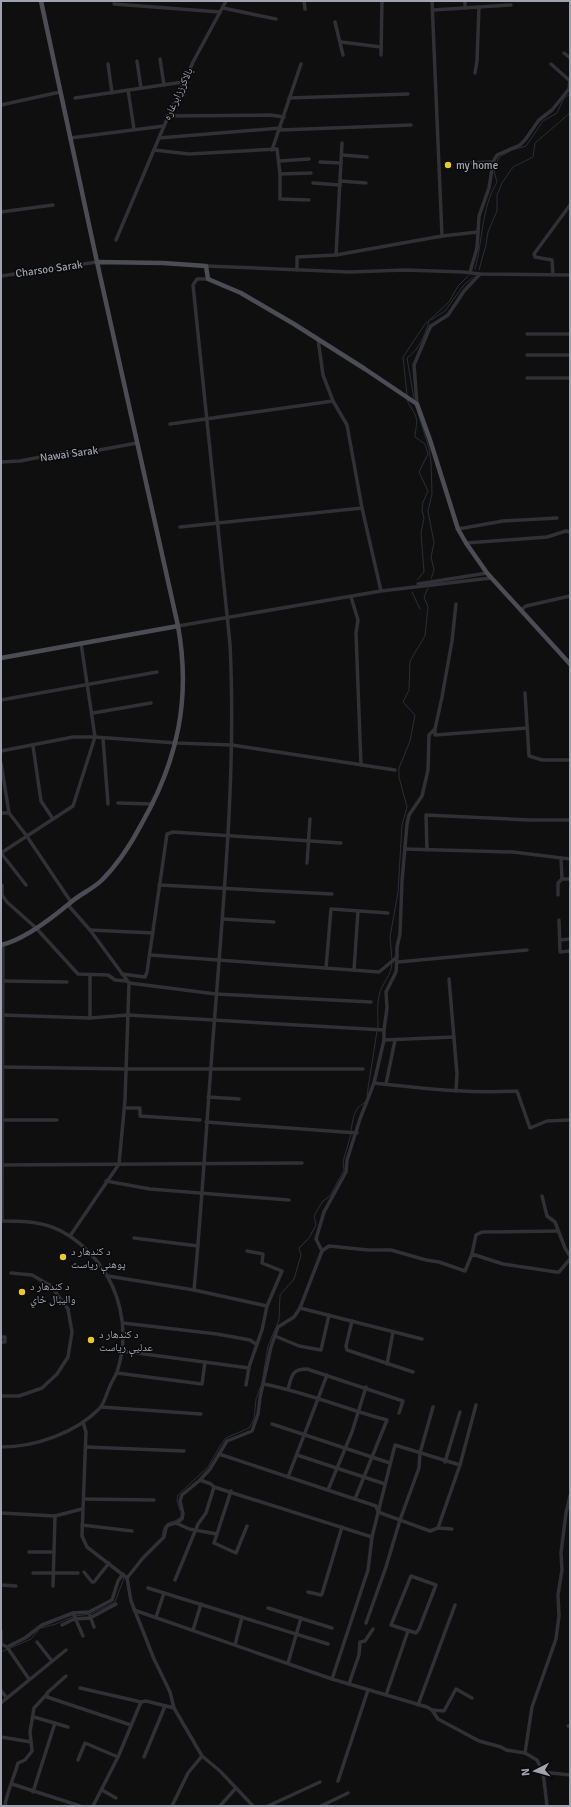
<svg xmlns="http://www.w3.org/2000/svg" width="571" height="1807" viewBox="0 0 571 1807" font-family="Signika,'Noto Naskh Arabic',sans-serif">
	<rect width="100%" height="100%" fill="#0f0f10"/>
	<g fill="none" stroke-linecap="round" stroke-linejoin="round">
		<g stroke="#292f38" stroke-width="1">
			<path d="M475,269C483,240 481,209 497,182L494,171L499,157L512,150L526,146L543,121L557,113L564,98L570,94"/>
			<path d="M479,270L486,245L488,232L497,211V195L502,183L513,167L533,157L535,143L570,113"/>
			<path d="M431,320L445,311L463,286L473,277"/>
			<path d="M407,395L403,357L425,324L449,302L458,286L468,276"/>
			<path d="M407,399C408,406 414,410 416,417C418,423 415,430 415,437L425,444L428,454L419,472L428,491L423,502L422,510L424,518L421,533L424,572L417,580"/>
			<path d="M414,399L407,358C420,348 424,337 429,322"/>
			<path d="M415,404L429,448L431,463L432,494L428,511L434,543L431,557L434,570L431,579"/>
			<path d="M412,592L420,609"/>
			<path d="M392,960L390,937L398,892L402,825L407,807L399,777V768L410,741L415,715L403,702L409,690L410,661L425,636L428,607L424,597L428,588"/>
			<path d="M378,1028C378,1019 377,1004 379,996C381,984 392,975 392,963"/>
			<path d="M367,1095L377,1031"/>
			<path d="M351,1131C353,1120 353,1109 364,1103"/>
			<path d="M180,1510L177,1501L178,1495L208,1467L220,1446L226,1438L249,1428L254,1419L256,1399L262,1383L268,1346L279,1320L280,1295L294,1279L301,1255L299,1248L309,1238L316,1225L314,1216L322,1202L330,1196L344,1170L343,1162L351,1134"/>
			<path d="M162,1536C165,1518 169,1526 181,1517V1513"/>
			<path d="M138,1562L149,1550"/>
			<path d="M75,1616L91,1614L115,1602L124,1578"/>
			<path d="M41,1628L56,1624L72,1617"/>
			<path d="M1,1652L31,1639L38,1631"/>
		</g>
		<g stroke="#303035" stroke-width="3.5">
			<path d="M304,1L305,9"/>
			<path d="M432,1L442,236"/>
			<path d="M114,4L220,12"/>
			<path d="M223,8L276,19"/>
			<path d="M465,8V1"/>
			<path d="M433,10L511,5"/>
			<path d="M335,22L343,55"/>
			<path d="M341,42L381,47"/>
			<path d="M564,53L570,58"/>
			<path d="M381,55L382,1"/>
			<path d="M160,59L164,85"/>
			<path d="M137,61L141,88"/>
			<path d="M108,64L112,93"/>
			<path d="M551,64L569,80"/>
			<path d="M475,73L477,61L479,7"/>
			<path d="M128,90L134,129"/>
			<path d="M75,98L183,82"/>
			<path d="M289,98L408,94"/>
			<path d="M1,105L60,92"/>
			<path d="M167,116L270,115L284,117"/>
			<path d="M280,130L411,125"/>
			<path d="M70,138L164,126L193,62L226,1"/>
			<path d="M159,138L281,128"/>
			<path d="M154,150L189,154L277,149L280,174V199L309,200"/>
			<path d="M272,150L301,64"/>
			<path d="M342,155L367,157"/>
			<path d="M279,161L309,159"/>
			<path d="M320,162L341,163"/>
			<path d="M463,163L493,162"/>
			<path d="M280,174L311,173"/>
			<path d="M340,181L366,183"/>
			<path d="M313,183L340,185"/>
			<path d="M1,212L53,205"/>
			<path d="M116,240L164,126"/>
			<path d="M336,255L342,143"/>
			<path d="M206,266L349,272L405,270L463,272L480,274L570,275"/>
			<path d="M297,270V257L336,255L442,236L478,232"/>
			<path d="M470,272L477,248L479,216L489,188L493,162L497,155L520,145L525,140L539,120L552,110L569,89L570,79"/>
			<path d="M553,275L552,260L535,257L534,254L570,205"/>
			<path d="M1,276L97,262"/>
			<path d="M527,334H570"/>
			<path d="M318,339L323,375L333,401L347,425L362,508L381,591"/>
			<path d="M527,355H570"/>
			<path d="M527,378H570"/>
			<path d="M417,404L414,365L428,332L431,326L448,315L464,291L480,274"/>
			<path d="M170,424L333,401"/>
			<path d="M1,462L20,461L61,453L94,451L137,443"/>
			<path d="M180,527L362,508"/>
			<path d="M458,529L503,521L557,518"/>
			<path d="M466,543L547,537L566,531L570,532"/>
			<path d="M418,584L487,573"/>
			<path d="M351,597L358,620L356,633L361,765"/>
			<path d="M521,610L526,606L570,596"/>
			<path d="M178,626L381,591L491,578"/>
			<path d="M525,693L529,756L542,760H570"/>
			<path d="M1,700L157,672"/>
			<path d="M93,713L151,703"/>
			<path d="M435,729V735L527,728"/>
			<path d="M103,738L108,804"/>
			<path d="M33,746L41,801L53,819"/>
			<path d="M1,751L73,737H95L176,743L232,745L395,770"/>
			<path d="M1,763L9,813"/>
			<path d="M118,803L153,804"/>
			<path d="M1,813H9L26,835L71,902"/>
			<path d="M405,849L513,852L570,859"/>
			<path d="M427,850L426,815L529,820H570"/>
			<path d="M1,853L73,806L95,737L81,643"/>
			<path d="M1,853L26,885"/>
			<path d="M307,863L310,819"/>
			<path d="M562,879H570"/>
			<path d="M2,885V895L7,902L36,928L78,974L108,975L115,980L127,981"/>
			<path d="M159,885L332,894"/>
			<path d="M558,895V883L562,879L561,858"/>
			<path d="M68,905L90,930L129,983L125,1100L119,1164L70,1236"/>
			<path d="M223,919L274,922"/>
			<path d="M559,920L560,952L570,951"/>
			<path d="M90,930L153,933"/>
			<path d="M560,940L570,939"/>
			<path d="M150,955L379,972L396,958L397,955V947L400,934L402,881L407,824L409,815L422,796L428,770L429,735L435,729L442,697L452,641L456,604"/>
			<path d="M398,962L527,950"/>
			<path d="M326,968L331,909L388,913"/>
			<path d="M354,970L358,911"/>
			<path d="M122,974L145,977L147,972L167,834L173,832L341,843"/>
			<path d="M449,979L457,1074L456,1091"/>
			<path d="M3,981L67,982"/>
			<path d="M129,983L216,994L371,1002"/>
			<path d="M1,1015L90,1018L128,1015L384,1030"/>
			<path d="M90,1018V975"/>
			<path d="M384,1040L454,1037"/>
			<path d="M1,1067L127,1069H363"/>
			<path d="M374,1083C422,1088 469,1094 517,1091L530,1128L547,1121L570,1120"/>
			<path d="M386,1084L395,1040"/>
			<path d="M208,1097L239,1099"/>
			<path d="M125,1108H140V1116L200,1120"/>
			<path d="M2,1120H57"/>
			<path d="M206,1122L357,1133"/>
			<path d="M1,1165L302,1163"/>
			<path d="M106,1181L150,1189L289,1200"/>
			<path d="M542,1196L547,1216L555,1222L565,1248L570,1256"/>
			<path d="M1,1221C18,1221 35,1221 52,1227C66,1232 78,1241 89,1252C120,1284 131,1330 117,1372C115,1377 112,1381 110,1386C107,1392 105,1402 100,1408C76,1433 35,1447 1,1447"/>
			<path d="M2,1221L3,945"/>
			<path d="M134,1238L198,1246"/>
			<path d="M322,1251L316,1239L324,1212L346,1172L347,1160L360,1119L374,1083L384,1040V1030L387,1008L386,992L396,972L397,955"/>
			<path d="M472,1254L476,1235L482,1232L558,1231"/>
			<path d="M108,1276L194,1290L267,1306"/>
			<path d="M194,1290C203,1194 208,1097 216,1001C225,882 236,763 230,644L193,285L197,279H208"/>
			<path d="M300,1308L422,1339"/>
			<path d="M352,1321L346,1346L347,1350L413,1372"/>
			<path d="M123,1323L217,1334L250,1340L256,1344"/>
			<path d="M275,1336L299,1346L321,1350L329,1315"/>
			<path d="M1,1337H5V1342H1"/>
			<path d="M122,1351L249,1368"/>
			<path d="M387,1364L393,1332"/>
			<path d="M117,1373L202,1384L205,1362"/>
			<path d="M263,1384C306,1392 345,1409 387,1420L355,1499"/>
			<path d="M246,1385L249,1367L262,1330L267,1306L282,1271L262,1263L263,1254L247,1251"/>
			<path d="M288,1389C292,1376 291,1369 307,1369L403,1401L399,1413"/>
			<path d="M1,1396H19L42,1388L57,1374L68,1357L72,1332L68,1309L51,1286L32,1275L11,1273"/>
			<path d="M101,1407L201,1414"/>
			<path d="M83,1422L86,1432L82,1536L87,1547L127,1578L131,1601L154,1659L170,1692L174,1708L202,1756L220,1771L253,1806"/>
			<path d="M272,1424L390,1463"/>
			<path d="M86,1447L184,1451"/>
			<path d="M219,1454L376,1506L378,1512L430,1531L438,1528L452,1529"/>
			<path d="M297,1455L385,1484"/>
			<path d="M445,1462L460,1412"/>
			<path d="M288,1477L327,1375"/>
			<path d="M200,1480L211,1484L214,1487L372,1537"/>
			<path d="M328,1490L352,1432L366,1387"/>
			<path d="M231,1491L214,1543L236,1553L247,1526"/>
			<path d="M84,1499L154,1500"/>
			<path d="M1,1513L55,1516L82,1509"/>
			<path d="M176,1523L189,1529L217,1534"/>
			<path d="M82,1525L132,1531"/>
			<path d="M438,1528L460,1465L476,1405"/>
			<path d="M29,1552H54"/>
			<path d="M84,1572L92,1582H94L109,1563"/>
			<path d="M33,1573H78"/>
			<path d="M411,1576L436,1585L419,1629L416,1633L391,1625Z"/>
			<path d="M127,1578L143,1558L164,1537L166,1528L168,1525L176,1523L182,1519L183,1514L180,1501L182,1495L200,1480L210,1469L227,1441L252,1431L258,1414L260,1398L271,1347L278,1327L294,1317L300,1308L322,1251L329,1246L368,1250H391L426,1260L439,1262L465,1271L472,1254L503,1264L556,1272H559L570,1259"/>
			<path d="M175,1580L198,1524L206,1513L214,1487"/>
			<path d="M1,1585L16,1586"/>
			<path d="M53,1586L55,1516"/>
			<path d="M148,1588L328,1644"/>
			<path d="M308,1592L321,1595L322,1594L342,1527"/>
			<path d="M268,1608L332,1628"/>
			<path d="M134,1610L332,1679L427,1707L432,1710L438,1719L479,1741L501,1747L506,1750L525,1753L537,1760L543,1772L547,1806"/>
			<path d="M73,1613L83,1636"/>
			<path d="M90,1616L94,1627"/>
			<path d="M156,1617L164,1593"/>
			<path d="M366,1623L386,1567L400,1520L419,1468L420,1453L433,1407"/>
			<path d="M62,1625L74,1619L90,1618L116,1604"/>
			<path d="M193,1630L201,1604"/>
			<path d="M1,1631V1645"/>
			<path d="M37,1642L52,1661"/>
			<path d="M1,1644L7,1647L29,1679"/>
			<path d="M235,1645L242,1617"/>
			<path d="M7,1647L25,1638L42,1625L73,1613L89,1612L112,1600L118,1581L123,1574"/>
			<path d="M288,1663L301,1618"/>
			<path d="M66,1676L47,1693V1697L131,1725"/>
			<path d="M332,1679L368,1570L372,1537L395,1445L460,1465"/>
			<path d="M349,1684L359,1655L360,1642L365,1641L373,1629"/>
			<path d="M80,1688L141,1702"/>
			<path d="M1,1691L7,1698"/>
			<path d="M386,1695L408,1631"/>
			<path d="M1,1703L66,1650"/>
			<path d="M418,1705L455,1605"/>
			<path d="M432,1710L444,1711L456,1689L472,1698"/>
			<path d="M34,1717L68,1727"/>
			<path d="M568,1726H570"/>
			<path d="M1,1737L31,1742"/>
			<path d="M525,1753L532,1707L556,1639L559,1616L558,1595L562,1570L561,1553L566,1513L570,1496"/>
			<path d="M144,1757L165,1706"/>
			<path d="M78,1760L85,1743L118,1757"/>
			<path d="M543,1772L570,1775"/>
			<path d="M338,1781L368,1690"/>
			<path d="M12,1784L80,1806"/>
			<path d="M102,1790L116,1798"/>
			<path d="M33,1792L55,1723"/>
			<path d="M5,1806C7,1791 14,1778 18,1763L25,1760L32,1751L30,1732L34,1708L47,1694"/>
			<path d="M93,1806L118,1757L141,1702L146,1701L174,1708"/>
			<path d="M172,1806L188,1773L202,1756"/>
			<path d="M220,1806L236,1788"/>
			<path d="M268,1806L320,1782"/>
			<path d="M321,1806L348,1793"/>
		</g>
		<g stroke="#4c4c54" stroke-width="4.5">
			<path d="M41,1L97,262"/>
			<path d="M1,658L178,626L97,262L163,263L206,266L208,279L241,293L294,324L365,369L417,404L430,440L458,529L466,543L487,573L570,664"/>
			<path d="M1,945C24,940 52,918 70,903C80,894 93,889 102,880C119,863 131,844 142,823C178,760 191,698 178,626"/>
		</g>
	</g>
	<g fill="#e9ca2e" stroke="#0a0a0b" stroke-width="1.5">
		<circle cx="448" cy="165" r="4"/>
		<circle cx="63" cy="1257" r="4"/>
		<circle cx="22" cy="1292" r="4"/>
		<circle cx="91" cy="1340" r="4"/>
	</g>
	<g text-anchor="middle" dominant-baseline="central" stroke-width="3" stroke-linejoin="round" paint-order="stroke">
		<g font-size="11" fill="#a0a3b0" stroke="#0a0a0b">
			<text transform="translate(178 94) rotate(-65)">بالاکرززابرغاره</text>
			<text transform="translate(49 269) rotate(-8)">Charsoo Sarak</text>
			<text transform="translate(69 454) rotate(-8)">Nawai Sarak</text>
		</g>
		<g font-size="11" fill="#a0a3b0" stroke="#0a0a0b" text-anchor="start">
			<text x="456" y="165">my home</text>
			<text x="71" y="1251">د کندهار د<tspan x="71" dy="13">پوهنې رياست</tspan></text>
			<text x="30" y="1286">د کندهار د<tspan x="30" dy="13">واليبال ځاي</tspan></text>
			<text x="99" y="1334">د کندهار د<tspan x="99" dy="13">عدلیې رياست</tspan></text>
		</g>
	</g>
	<rect width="571" height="1807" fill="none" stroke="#a0a3b0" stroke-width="4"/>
	<g transform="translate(535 1771) rotate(264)" stroke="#0a0a0b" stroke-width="3" paint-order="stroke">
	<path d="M0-3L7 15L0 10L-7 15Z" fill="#a0a3b0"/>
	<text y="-6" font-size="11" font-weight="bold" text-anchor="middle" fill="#a0a3b0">N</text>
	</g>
</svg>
